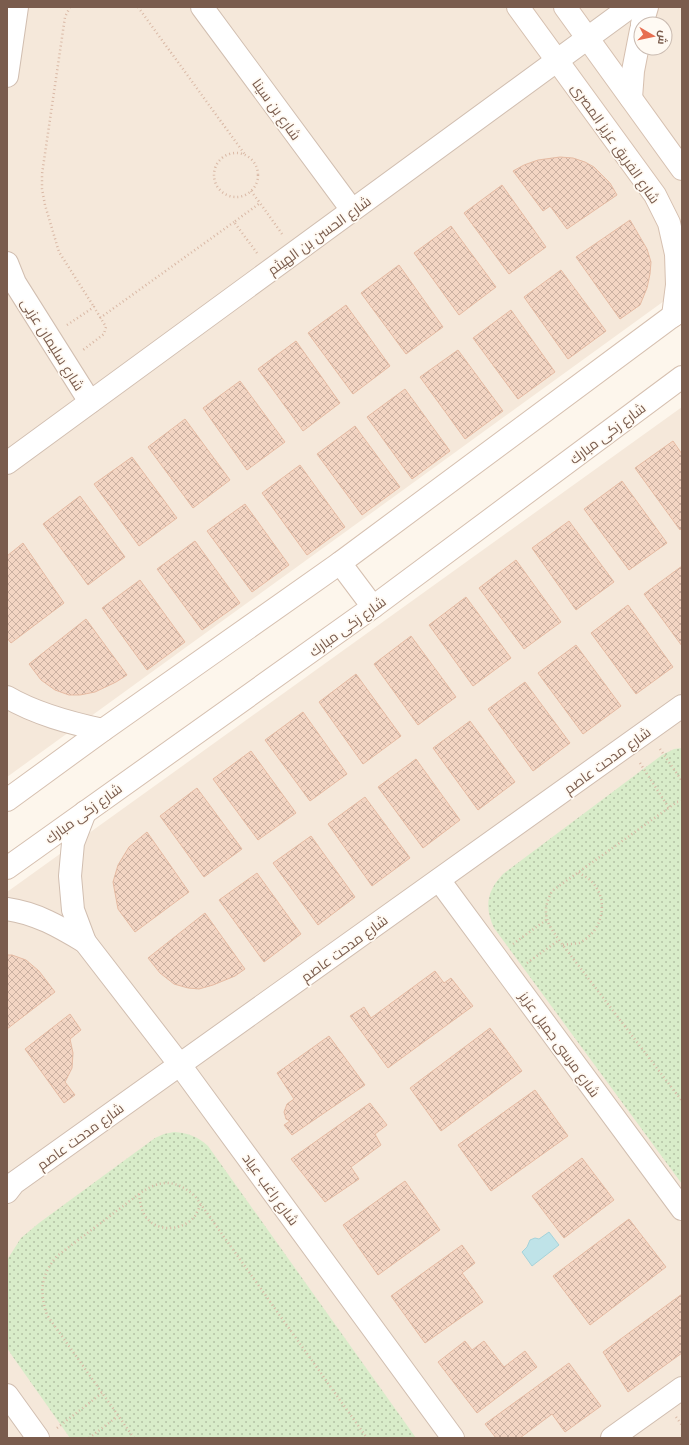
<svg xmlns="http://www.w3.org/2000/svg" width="689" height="1445" viewBox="0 0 689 1445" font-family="Lato,Cairo,sans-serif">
	<defs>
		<pattern id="grass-dots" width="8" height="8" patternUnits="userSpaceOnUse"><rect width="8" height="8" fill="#d8ecc9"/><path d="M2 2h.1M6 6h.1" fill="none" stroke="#b4c2a5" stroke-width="1.8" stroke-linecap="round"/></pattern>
		<pattern id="building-cross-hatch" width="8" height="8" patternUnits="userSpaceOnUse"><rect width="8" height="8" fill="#f3d5c3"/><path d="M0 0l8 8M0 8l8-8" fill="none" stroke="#cab0a1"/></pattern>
	</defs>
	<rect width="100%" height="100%" fill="#fdf6ec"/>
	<g fill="#f5e8da" fill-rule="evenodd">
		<path d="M7,7H682V288L7,777ZM641,24H665V48H641Z"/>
		<path d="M682,407V1438H7V892Z"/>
	</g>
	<g fill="url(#grass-dots)">
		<path d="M682,748V1184L494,928C484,906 487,891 503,874L662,755L674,749Z"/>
		<path d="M174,1132C188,1133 197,1136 208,1146L416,1438H70L13,1357L7,1348V1260L21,1238L39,1223L155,1138L164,1134Z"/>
	</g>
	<path fill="#bfe3e8" stroke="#a5d3da" d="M549,1232L559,1245L532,1266L522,1252L527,1247L530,1240L535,1238L539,1239Z"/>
	<g fill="url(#building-cross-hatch)" stroke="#e6bba3">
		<path d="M560,157L573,158L585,162L594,167L610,183L617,195L567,229L550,206L543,211L513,171L524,165L538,160Z"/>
		<path d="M502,185L546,247L509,274L464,213Z"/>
		<path d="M630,220L647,249L651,262L650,274L647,288L640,305L620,319L576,257Z"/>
		<path d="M451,226L496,287L459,315L414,253Z"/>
		<path d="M399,265L443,327L406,354L361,293Z"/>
		<path d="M561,270L606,331L568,359L524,297Z"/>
		<path d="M346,305L390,366L353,394L308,333Z"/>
		<path d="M511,310L555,372L518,399L473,338Z"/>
		<path d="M296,341L340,403L303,431L258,369Z"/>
		<path d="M458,350L503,411L465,439L420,377Z"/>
		<path d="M240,381L285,442L247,470L203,408Z"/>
		<path d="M405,389L450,451L412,479L367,417Z"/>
		<path d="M185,419L230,480L193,508L148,447Z"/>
		<path d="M355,426L400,487L362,515L317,454Z"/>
		<path d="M673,441L682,454V528L680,530L635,468Z"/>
		<path d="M132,457L177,518L139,546L94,484Z"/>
		<path d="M300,465L345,527L307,555L262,493Z"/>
		<path d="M622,481L667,543L629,570L584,509Z"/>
		<path d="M80,496L125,557L88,585L43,524Z"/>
		<path d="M245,504L289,565L252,592L207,531Z"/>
		<path d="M569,521L614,582L576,610L532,548Z"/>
		<path d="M195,541L240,603L202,630L157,569Z"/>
		<path d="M23,543L64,603L11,643L7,638V556Z"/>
		<path d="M516,560L561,622L524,649L479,588Z"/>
		<path d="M682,566V646L644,594Z"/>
		<path d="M140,580L185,642L147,670L102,608Z"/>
		<path d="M466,597L511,658L473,686L429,625Z"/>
		<path d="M628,605L673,667L636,694L591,633Z"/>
		<path d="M86,619L127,675L116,682L95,692L80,695H69L55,690L41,680L29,664Z"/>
		<path d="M411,636L456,697L418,725L374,664Z"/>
		<path d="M576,645L621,706L583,734L538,673Z"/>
		<path d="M356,674L401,736L363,764L319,702Z"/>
		<path d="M525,682L570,743L533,771L488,709Z"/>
		<path d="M303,712L347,774L310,801L265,740Z"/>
		<path d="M470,721L515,782L478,810L433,748Z"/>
		<path d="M251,751L296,813L258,840L213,779Z"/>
		<path d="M416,759L460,820L423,848L378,787Z"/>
		<path d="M197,788L242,849L204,877L160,816Z"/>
		<path d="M365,797L410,858L372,886L328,824Z"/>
		<path d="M147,832L189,892L135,932L118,909L113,882L118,865L129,847Z"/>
		<path d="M311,836L355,897L318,925L273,863Z"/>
		<path d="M257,873L301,934L264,962L219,900Z"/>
		<path d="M205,913L245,969L235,976L213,985L199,989L188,988L174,984L160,973L148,958Z"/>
		<path d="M7,955H12L26,960L39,971L55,992L7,1029Z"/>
		<path d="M435,971L444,983L451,978L473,1006L388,1068L350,1016L364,1007L371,1018Z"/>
		<path d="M70,1014L81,1030L70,1039L73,1053L72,1068L65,1082L75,1095L64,1103L25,1049Z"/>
		<path d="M490,1028L522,1071L441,1131L410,1088Z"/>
		<path d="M329,1036L365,1085L292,1135L284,1125L290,1121L286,1119L284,1112L287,1104L294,1099L277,1073Z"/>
		<path d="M535,1090L568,1136L491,1191L458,1145Z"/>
		<path d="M370,1103L387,1125L375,1134L381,1145L351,1167L359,1179L325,1202L291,1159Z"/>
		<path d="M582,1158L614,1200L564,1238L532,1196Z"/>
		<path d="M405,1181L440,1230L378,1275L343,1225Z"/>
		<path d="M629,1219L666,1267L590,1325L553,1276Z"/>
		<path d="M462,1245L475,1263L462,1273L483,1302L425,1343L391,1296Z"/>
		<path d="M682,1294V1353L628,1392L603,1352Z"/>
		<path d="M465,1341L472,1350L484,1341L504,1367L525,1351L537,1367L477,1413L438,1362Z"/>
		<path d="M569,1363L601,1406L565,1432L552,1414L520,1438H496L485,1424Z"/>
	</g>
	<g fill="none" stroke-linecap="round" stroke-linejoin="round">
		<g stroke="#d1beb0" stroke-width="24">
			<g id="street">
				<path d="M202,7L352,210"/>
				<path d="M7,76L17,7"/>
				<path d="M7,263L15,283L90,402"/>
				<path d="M7,463L630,7"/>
				<path d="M7,697C36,714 70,723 103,730"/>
				<path d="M85,812L73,843L70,876L73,910L85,942L180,1065L453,1438"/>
				<path d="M439,880L682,1209"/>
				<path d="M7,909C36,913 60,927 85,942"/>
				<path d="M7,1192L14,1183L682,706"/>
				<path d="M7,1395L38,1438"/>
				<path d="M612,1438L682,1388"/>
			</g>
		</g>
		<g stroke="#d6c0b0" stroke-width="24">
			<g id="secondary">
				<path d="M518,7L655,195L669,223L676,254L677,285L673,316"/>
				<path d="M565,7L682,169"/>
				<path d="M642,24L647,7"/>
				<path d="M631,98L633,71L641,30"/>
				<path d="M340,563L373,607"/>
				<path d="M7,800L103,730L340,563L682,309"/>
				<path d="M7,868L373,607L682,377"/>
			</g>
		</g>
		<g stroke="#d9b8a5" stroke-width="2.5" stroke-dasharray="1 3" stroke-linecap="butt">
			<path d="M70,7L65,17L42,174V189L45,205L59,252L94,307"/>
			<path d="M138,7L246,156"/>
			<circle cx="236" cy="175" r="22"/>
			<path d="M251,191L260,203"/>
			<path d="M257,253L234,222L260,203L282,234"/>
			<path d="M100,318L234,222"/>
			<path d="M67,325L94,307L106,327L104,334L83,350"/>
			<path d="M660,749L682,781"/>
			<path d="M640,763L669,808"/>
			<path d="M682,801L677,802L552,891C541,912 546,922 559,940L682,1101"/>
			<path d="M513,944L546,920"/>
			<path d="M563,945C568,944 574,944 579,943C603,932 610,899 591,881C587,877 582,875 578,872"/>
			<path d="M527,963L559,940"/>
			<path d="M139,1194C140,1202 141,1209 145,1216C157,1233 183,1231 195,1216C197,1212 199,1208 201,1204"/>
			<path d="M676,1417L682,1425"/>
			<path d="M57,1428L102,1393"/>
			<path d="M89,1438L118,1416"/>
			<path d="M134,1438L47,1315C39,1291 41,1275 57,1256L139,1194C160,1179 175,1179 195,1196L367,1438"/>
		</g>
		<use href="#street" stroke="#fff" stroke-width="22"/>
		<use href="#secondary" stroke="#fff" stroke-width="22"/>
	</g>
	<g text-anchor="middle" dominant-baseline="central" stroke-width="3.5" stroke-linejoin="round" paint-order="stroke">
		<g font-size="14" fill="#7a5c4d" stroke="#fffaf3">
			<text transform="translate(277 109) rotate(54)">شارع بن سينا</text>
			<text transform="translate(616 143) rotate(55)">شارع الفريق عزيز المصرى</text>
			<text transform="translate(319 235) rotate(-36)">شارع الحسن بن الهيثم</text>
			<text transform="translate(53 344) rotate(58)">شارع سليمان عزبى</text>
			<text transform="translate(607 433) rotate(-37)">شارع زكى مبارك</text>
			<text transform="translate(347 626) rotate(-36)">شارع زكى مبارك</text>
			<text transform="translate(607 760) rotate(-36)">شارع مدحت عاصم</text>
			<text transform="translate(83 813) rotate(-36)">شارع زكى مبارك</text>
			<text transform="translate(344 948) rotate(-36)">شارع مدحت عاصم</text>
			<text transform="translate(560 1044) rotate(54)">شارع مرسى جميل عزيز</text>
			<text transform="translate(80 1136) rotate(-36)">شارع مدحت عاصم</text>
			<text transform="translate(271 1189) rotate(54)">شارع راغب عياد</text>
		</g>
	</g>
	<rect width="689" height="1445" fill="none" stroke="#7a5c4d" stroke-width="16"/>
	<g transform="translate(653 36) rotate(99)"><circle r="19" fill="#fffaf3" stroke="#cabbb1"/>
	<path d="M0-3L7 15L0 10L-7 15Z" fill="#e76f51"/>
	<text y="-6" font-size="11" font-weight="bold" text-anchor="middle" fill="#7a5c4d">ش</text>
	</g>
</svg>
